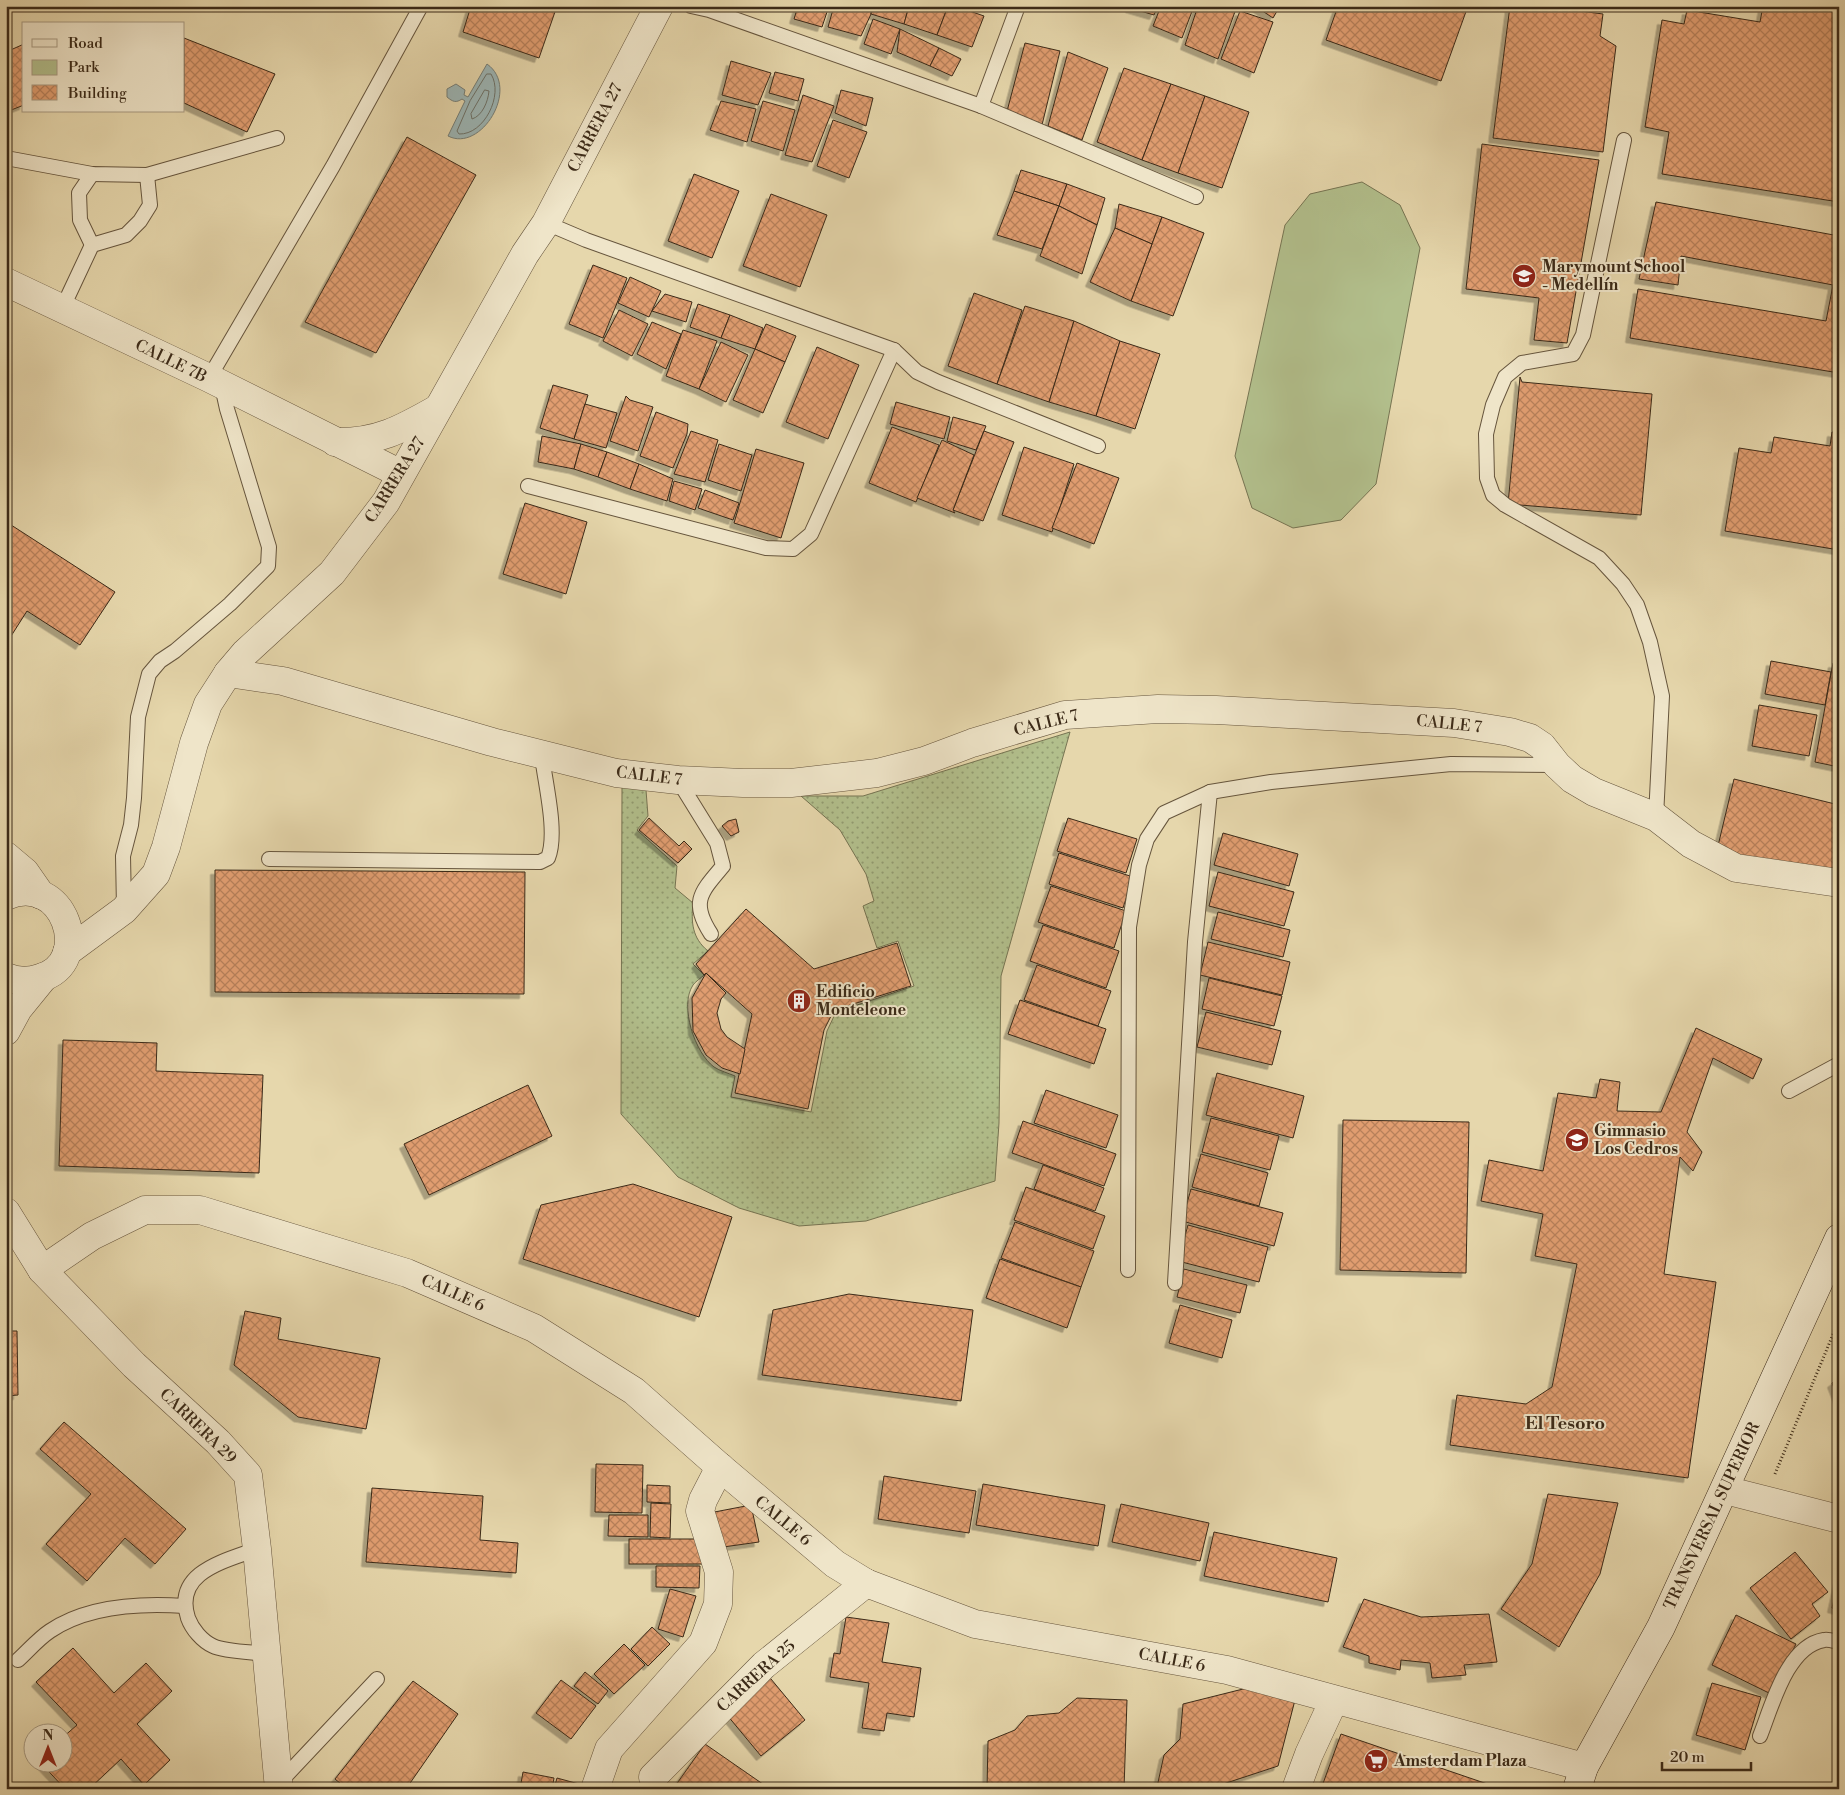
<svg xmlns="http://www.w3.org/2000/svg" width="1845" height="1795" viewBox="0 0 1845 1795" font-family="'Libre Bodoni',serif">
	<defs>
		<pattern id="grass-dots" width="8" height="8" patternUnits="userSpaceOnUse" patternTransform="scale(1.25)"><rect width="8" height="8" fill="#b2bf8c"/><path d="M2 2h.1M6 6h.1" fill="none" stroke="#929b71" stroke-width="1.8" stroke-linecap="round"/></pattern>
		<pattern id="building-cross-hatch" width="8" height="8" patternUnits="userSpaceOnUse" patternTransform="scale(1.25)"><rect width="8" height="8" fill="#e09d6f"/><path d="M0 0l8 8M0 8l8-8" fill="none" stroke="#b7805a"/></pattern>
		<filter id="shadow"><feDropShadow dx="-4.5" dy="4.5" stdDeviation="0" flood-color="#0004"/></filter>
	</defs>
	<rect width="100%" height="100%" fill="#e6d7ac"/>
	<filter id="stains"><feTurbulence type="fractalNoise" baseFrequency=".004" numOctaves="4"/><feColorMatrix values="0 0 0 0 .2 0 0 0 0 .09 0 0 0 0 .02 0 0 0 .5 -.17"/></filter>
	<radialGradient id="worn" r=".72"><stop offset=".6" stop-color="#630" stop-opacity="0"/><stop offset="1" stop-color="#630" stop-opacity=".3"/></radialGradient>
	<path fill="url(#grass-dots)" stroke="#767452" d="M1070,732L1001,976L999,1123L995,1181L866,1221L799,1226L739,1208L678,1177L621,1114L622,785L646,790L648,816L637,830L677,866L675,888L693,903C691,922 692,938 708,951L693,964L704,975C701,978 695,982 693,985C679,1006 695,1053 714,1067C720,1071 728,1073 735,1076L731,1097L811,1112L827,1031L836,1012L914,986L898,941L877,948L863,906L874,901L866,874L840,830L801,796H863Z"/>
	<path fill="#b2bf8c" stroke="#767452" d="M1362,182L1400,205L1420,248L1376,484L1341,520L1293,528L1252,508L1235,456L1285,225L1310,194Z"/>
	<path fill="#9cb6b6" stroke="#757e77" d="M487,64C521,88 481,153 448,136L465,101L462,99C456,103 453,102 447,97V89L456,84L465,90L464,95L468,97Z"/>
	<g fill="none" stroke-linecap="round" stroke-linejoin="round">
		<g stroke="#6c7067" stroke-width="1">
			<path d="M487,74H491C504,95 484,135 459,134L457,131L470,101Z"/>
			<path d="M485,90L489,91C488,102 482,116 472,119L471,114Z"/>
		</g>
	</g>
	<g fill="url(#building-cross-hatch)" stroke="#3b2a18" filter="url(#shadow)">
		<path d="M471,6H557L539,58L463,32Z"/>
		<path d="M798,6H829L822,27L794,19Z"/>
		<path d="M834,6H871V14L861,36L828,27Z"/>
		<path d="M873,6H909L904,24L871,14Z"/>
		<path d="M909,6H948L937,35L904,24Z"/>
		<path d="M948,6H955L984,16L972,47L937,35Z"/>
		<path d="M1130,6H1158L1154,15L1130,8Z"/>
		<path d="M1161,6H1194L1182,38L1153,26Z"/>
		<path d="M1198,6H1237L1218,59L1185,45Z"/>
		<path d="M1255,6H1280L1273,18Z"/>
		<path d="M1338,6H1468L1441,81L1326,40Z"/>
		<path d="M1510,6H1543L1603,14L1600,36L1616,46L1603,152L1493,138Z"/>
		<path d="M1763,6H1839V202L1662,174L1669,132L1645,127L1662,20L1684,24L1687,10L1760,22Z"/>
		<path d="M1240,11L1273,22L1254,73L1221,59Z"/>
		<path d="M873,19L900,29L891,54L864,44Z"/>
		<path d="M900,29L939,48L930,66L897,52Z"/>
		<path d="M184,38L275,74L247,132L184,103Z"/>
		<path d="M1025,43L1060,51L1042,125L1006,115Z"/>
		<path d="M24,44V105L6,112V52Z"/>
		<path d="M939,48L961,59L952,76L930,66Z"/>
		<path d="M1068,52L1108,68L1082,140L1048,126Z"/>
		<path d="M731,61L771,73L758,105L722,95Z"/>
		<path d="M1124,68L1171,84L1142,160L1097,142Z"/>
		<path d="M775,72L804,79L798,101L769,93Z"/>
		<path d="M1171,84L1205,96L1178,173L1142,160Z"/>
		<path d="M841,90L873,98L866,126L835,113Z"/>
		<path d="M803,95L834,106L812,162L785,155Z"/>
		<path d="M1205,96L1249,112L1222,188L1178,173Z"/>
		<path d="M721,101L756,109L747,142L710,130Z"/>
		<path d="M763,101L795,110L783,151L751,141Z"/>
		<path d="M833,120L867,132L849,178L817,166Z"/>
		<path d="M407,137L476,175L376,353L305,322Z"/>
		<path d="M1482,144L1599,160L1567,343L1534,340L1539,298L1466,289Z"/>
		<path d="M1021,170L1067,184L1059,206L1014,191Z"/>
		<path d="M694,174L739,191L712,258L668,241Z"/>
		<path d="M1067,184L1105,198L1097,225L1059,206Z"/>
		<path d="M1014,191L1059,206L1042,249L997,235Z"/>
		<path d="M771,194L827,215L800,287L743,266Z"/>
		<path d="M1656,202L1839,236V373L1630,338L1638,289L1826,321L1833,285L1681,256L1678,285L1639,279Z"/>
		<path d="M1119,204L1162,217L1152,244L1115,228Z"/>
		<path d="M1059,206L1097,225L1082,274L1040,256Z"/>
		<path d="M1162,217L1204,233L1173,316L1131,301Z"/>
		<path d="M1115,228L1152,244L1131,301L1090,282Z"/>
		<path d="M593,265L627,278L603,338L569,324Z"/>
		<path d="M630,277L661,291L649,317L618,303Z"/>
		<path d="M974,293L1022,310L997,384L948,366Z"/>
		<path d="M665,294L692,302L686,322L652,311Z"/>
		<path d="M698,304L730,315L721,338L690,327Z"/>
		<path d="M1025,306L1074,321L1049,402L997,384Z"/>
		<path d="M619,310L648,324L632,356L603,341Z"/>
		<path d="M730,315L763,328L755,349L721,338Z"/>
		<path d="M1074,321L1120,341L1096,416L1049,402Z"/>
		<path d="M652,322L681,334L666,369L637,354Z"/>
		<path d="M766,324L796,336L785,362L755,349Z"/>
		<path d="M683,330L717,341L699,389L666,376Z"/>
		<path d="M1120,341L1160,354L1135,429L1096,416Z"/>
		<path d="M721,342L748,355L726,402L699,389Z"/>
		<path d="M817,347L859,365L828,439L786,422Z"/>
		<path d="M755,349L785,362L763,413L733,400Z"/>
		<path d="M1520,377L1522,382L1652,394L1641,515L1508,504Z"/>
		<path d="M553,385L588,395L574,439L540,428Z"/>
		<path d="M626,396L630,400L653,407L638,451L610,441Z"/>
		<path d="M896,402L950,417L944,439L890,424Z"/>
		<path d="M585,404L617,413L606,448L574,439Z"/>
		<path d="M656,412L688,424L687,434L673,468L640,456Z"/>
		<path d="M953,417L986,426L976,450L947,441Z"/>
		<path d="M892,427L939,445L916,502L869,483Z"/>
		<path d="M691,431L718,440L705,482L674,474Z"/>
		<path d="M984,431L1014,442L983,521L953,510Z"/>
		<path d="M1832,432L1839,433V550L1725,531L1739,448L1771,453L1774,437L1830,446Z"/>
		<path d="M542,436L581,444L574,469L538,462Z"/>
		<path d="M942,440L974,455L953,510L955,513L917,498Z"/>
		<path d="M581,444L607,452L598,477L574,469Z"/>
		<path d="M719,444L752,455L741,491L708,480Z"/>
		<path d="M1024,447L1074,464L1052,532L1002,515Z"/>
		<path d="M756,449L804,463L781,538L734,523Z"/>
		<path d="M607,452L639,464L630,489L598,477Z"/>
		<path d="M1077,463L1119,478L1094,544L1052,528Z"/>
		<path d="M639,464L673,479L667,501L630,489Z"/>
		<path d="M674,481L702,489L695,510L669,501Z"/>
		<path d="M705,490L739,503L733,520L698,508Z"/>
		<path d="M525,503L587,522L566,594L503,574Z"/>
		<path d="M8,523L115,592L80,645L27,611L6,644Z"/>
		<path d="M1771,661L1831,672L1825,705L1765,694Z"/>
		<path d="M1833,663L1839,664V767L1815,762Z"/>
		<path d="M1759,705L1817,715L1809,756L1752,746Z"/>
		<path d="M1734,779L1839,805V879L1717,850Z"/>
		<path d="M649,818L679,846L684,841L692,849L678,863L639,830Z"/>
		<path d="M1068,818L1137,839L1126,873L1057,851Z"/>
		<path d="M736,819L739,832L731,836L722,826L728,821Z"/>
		<path d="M1223,833L1298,854L1289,886L1214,865Z"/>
		<path d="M1059,853L1133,877L1123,908L1049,884Z"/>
		<path d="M215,870L525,872L524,994L215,992Z"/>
		<path d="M1218,872L1294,892L1284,926L1209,906Z"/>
		<path d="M1051,886L1126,911L1114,948L1038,922Z"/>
		<path d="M746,909L814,969L897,943L911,986L834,1010L824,1030L808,1109L735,1093L752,1014L706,973L704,975L696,964Z"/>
		<path d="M1218,912L1290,930L1283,957L1211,939Z"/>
		<path d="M1043,925L1119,951L1106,988L1030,961Z"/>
		<path d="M1208,942L1290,962L1282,995L1200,975Z"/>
		<path d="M1037,965L1111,991L1098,1026L1024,1000Z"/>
		<path d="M706,973L726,993L721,999L717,1013L721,1029L727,1037L745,1049L740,1074L722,1068L706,1055L693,1031L692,998Z"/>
		<path d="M1209,978L1282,996L1274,1026L1202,1009Z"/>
		<path d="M1020,1000L1106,1029L1094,1064L1008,1034Z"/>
		<path d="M1206,1012L1281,1031L1272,1065L1197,1047Z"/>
		<path d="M1696,1028L1762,1059L1753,1079L1713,1058L1687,1132L1702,1152L1693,1171L1680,1157L1664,1274L1716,1282L1688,1478L1450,1445L1457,1395L1526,1404L1552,1387L1577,1264L1535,1256L1543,1214L1481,1201L1489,1160L1543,1171L1558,1093L1596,1098L1600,1079L1620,1082L1617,1111L1661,1112Z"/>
		<path d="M63,1040L157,1043L156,1071L263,1075L259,1173L59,1166Z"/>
		<path d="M1217,1073L1304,1096L1293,1138L1206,1115Z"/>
		<path d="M528,1085L552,1136L429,1195L404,1144Z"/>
		<path d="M1046,1090L1118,1115L1106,1148L1034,1123Z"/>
		<path d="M1211,1118L1279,1136L1270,1170L1202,1152Z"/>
		<path d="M1343,1120L1469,1122L1466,1273L1340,1270Z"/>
		<path d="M1023,1121L1116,1154L1104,1186L1012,1153Z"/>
		<path d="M1201,1154L1268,1173L1259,1206L1192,1187Z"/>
		<path d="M1043,1165L1104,1188L1095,1211L1034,1189Z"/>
		<path d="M633,1184L732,1217L699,1317L523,1259L541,1205Z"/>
		<path d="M1026,1187L1105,1216L1093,1249L1014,1220Z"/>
		<path d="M1191,1189L1283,1213L1274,1246L1182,1221Z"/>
		<path d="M1015,1222L1094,1251L1081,1287L1001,1258Z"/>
		<path d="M1188,1225L1268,1247L1259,1282L1178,1261Z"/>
		<path d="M1000,1259L1081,1287L1067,1328L986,1298Z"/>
		<path d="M1184,1269L1247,1285L1240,1313L1177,1297Z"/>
		<path d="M849,1294L973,1310L961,1401L762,1375L773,1310Z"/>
		<path d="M1180,1305L1232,1320L1222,1358L1169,1343Z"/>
		<path d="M245,1311L281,1318L278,1339L380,1358L366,1429L298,1417L234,1365Z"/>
		<path d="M6,1331H17L18,1395L6,1396Z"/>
		<path d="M1839,1378V1401L1832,1383Z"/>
		<path d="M64,1422L186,1529L155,1564L125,1538L87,1581L46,1544L91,1494L40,1449Z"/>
		<path d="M596,1464L643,1465L642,1513L595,1512Z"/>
		<path d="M884,1476L976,1491L969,1533L878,1519Z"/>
		<path d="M983,1484L1105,1505L1098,1546L976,1525Z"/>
		<path d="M647,1485L670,1486V1503L647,1502Z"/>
		<path d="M372,1488L483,1496L480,1540L518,1543L516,1573L366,1562Z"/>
		<path d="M1548,1494L1618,1503L1600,1574L1559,1647L1501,1609L1532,1564Z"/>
		<path d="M651,1503L671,1504L670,1538L650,1537Z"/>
		<path d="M1121,1504L1209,1523L1200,1561L1112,1542Z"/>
		<path d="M751,1505L759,1542L716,1548L704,1514Z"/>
		<path d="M609,1515H648V1537L608,1536Z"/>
		<path d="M1214,1532L1337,1558L1328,1602L1204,1576Z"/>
		<rect x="629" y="1539" width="74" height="25"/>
		<path d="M1795,1552L1828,1592L1812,1604L1820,1616L1791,1639L1750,1588Z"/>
		<path d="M656,1566H700L699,1588L656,1587Z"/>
		<path d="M1839,1576V1610L1832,1608Z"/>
		<path d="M670,1589L696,1596L683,1637L658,1629Z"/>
		<path d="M1364,1599L1421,1617L1489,1614L1497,1662L1464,1665L1466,1675L1432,1678L1430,1663L1401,1660L1400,1670L1369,1663V1656L1343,1647Z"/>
		<path d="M1736,1615L1796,1644L1771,1694L1712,1665Z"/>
		<path d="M846,1617L889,1623L882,1662L921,1668L914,1717L887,1713L884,1731L862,1728L869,1683L830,1677L834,1653L840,1654Z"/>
		<path d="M652,1627L670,1644L648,1666L631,1649Z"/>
		<path d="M624,1644L645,1665L614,1694L594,1674Z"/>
		<path d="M73,1648L114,1693L146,1663L172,1691L137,1724L170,1760L144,1785L121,1759L89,1789H65L40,1762H62V1738L77,1725L36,1682Z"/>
		<path d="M585,1672L608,1691L598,1704L574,1686Z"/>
		<path d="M766,1673L805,1720L761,1756L722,1709Z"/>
		<path d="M561,1680L596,1706L571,1739L536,1713Z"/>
		<path d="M413,1681L458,1714L406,1789H347L335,1779Z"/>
		<path d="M1712,1683L1761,1697L1745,1750L1696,1735Z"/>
		<path d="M1247,1688L1295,1700L1278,1766L1208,1789H1163L1157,1787L1164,1755L1180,1739L1183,1704Z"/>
		<path d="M1077,1698L1127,1700L1124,1789H987L988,1741L1015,1730L1027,1716L1059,1713Z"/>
		<path d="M1341,1734L1502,1789H1321Z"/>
		<path d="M705,1744L770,1789H673Z"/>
		<path d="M523,1772L554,1778L552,1789H520Z"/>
		<path d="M557,1778L579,1784L577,1789H554Z"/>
	</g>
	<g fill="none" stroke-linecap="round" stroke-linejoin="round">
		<g stroke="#66553d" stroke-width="16">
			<g id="service">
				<path d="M691,6L709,10L981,106L1196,197"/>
				<path d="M981,106L1018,6"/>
				<path d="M1624,140L1583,335L1573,354L1522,363L1505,377L1493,405L1486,434L1487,478L1493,495L1505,505L1599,558L1623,584L1637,605L1650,642L1662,696L1656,817"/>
				<path d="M6,158L92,174L147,175L277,138"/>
				<path d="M92,174L79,193L80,220L92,245"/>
				<path d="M546,223L586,240L894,350L917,372L938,382L1098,446"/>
				<path d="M62,309L92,245L126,235L140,221L150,205L147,175"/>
				<path d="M209,378L333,166L421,6"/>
				<path d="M528,486L766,548L793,549L811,534L894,350"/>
				<path d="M678,780L717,843L723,866C701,892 690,902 711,934"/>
				<path d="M269,859L540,862L548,858C558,833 545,783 542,756"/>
				<path d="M124,908L123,856L131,825L134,798L138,717L149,674L160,661L175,651L230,604L268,566L269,547L227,409L222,386"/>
				<path d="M1789,1091L1839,1064"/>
				<path d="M1128,1270L1129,927L1139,865L1147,839L1164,813L1210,792L1271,782L1451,764L1557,765"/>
				<path d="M1175,1283L1195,942L1210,792"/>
				<path d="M257,1549C225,1561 173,1572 188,1618C192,1629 202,1641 213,1646C226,1652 253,1652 267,1654"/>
				<path d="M18,1660C28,1651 38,1639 50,1631C87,1606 141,1603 185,1606"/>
				<path d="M1760,1736C1772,1706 1787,1646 1824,1640C1828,1639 1834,1641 1839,1642"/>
				<path d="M279,1783L377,1679"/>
			</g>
		</g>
		<g stroke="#66553d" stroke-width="29">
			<g id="minor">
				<path d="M6,282L209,378L401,474"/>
				<path d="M335,442C377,443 402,429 437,409"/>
				<path d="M228,673L283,681L492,742L616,773L678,780L743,783H791L877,773L924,761L972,743L1065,715L1158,709L1216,710L1454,723L1510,732L1530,738L1542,746L1557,765L1572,779L1594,792L1656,817L1691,844L1736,868L1839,883"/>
				<path d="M67,952L124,910L156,874L166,847L194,743L208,704L228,673L245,653L332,573L386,502L525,254L546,223L659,6"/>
				<path d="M42,1270L92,1236L145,1210H200L407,1273L534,1328L634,1391L720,1467L835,1564L866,1583L975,1624L1227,1670L1584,1767"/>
				<path d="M1725,1490L1839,1519"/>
				<path d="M653,1777L764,1665L866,1583"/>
				<path d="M595,1789L609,1749L703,1643L718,1604L719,1572L700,1511L703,1500L720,1467"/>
				<path d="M1296,1789L1309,1754L1334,1700"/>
			</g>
		</g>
		<g stroke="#66553d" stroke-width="29">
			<g id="tertiary">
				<path d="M6,856L25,872L41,895"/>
				<path d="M6,896C63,870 96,962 40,978C28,982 18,982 6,977"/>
				<path d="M6,1031L18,1009L44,977"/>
				<path d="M6,1212L42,1270L134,1365L218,1442L248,1475L257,1549L279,1789"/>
			</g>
		</g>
		<g stroke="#3b2a18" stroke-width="29">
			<path id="secondary" d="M1577,1789L1584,1767L1661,1627L1839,1238"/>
		</g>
		<path stroke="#3b2a18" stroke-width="3" stroke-dasharray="1 2.5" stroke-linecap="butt" d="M1775,1474L1839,1320"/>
		<use href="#service" stroke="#efe5c9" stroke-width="14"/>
		<use href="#minor" stroke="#efe5c9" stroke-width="28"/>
		<use href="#tertiary" stroke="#efe5c9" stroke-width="28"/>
		<use href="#secondary" stroke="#efe5c9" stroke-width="28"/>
	</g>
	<defs>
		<g id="school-disc" transform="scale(1.25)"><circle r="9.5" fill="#8f2418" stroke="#efe5c9"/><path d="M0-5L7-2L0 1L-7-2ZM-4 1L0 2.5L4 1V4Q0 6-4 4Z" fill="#fff"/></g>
		<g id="building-disc" transform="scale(1.25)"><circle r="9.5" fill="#8f2418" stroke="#efe5c9"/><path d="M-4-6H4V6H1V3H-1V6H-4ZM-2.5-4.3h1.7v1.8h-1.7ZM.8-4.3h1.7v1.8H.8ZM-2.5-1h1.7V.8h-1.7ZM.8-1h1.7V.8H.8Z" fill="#fff"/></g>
		<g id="supermarket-disc" transform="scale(1.25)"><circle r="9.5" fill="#8f2418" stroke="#efe5c9"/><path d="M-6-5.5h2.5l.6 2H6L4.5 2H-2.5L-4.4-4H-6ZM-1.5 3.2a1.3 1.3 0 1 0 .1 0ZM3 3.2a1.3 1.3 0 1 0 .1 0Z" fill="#fff"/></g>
	</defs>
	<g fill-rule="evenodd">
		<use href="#school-disc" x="1524" y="276"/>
		<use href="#building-disc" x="799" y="1001"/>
		<use href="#school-disc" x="1577" y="1140"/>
		<use href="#supermarket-disc" x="1376" y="1761"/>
	</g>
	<g text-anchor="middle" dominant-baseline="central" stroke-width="4" stroke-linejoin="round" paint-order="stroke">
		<g font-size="16" fill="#3b2a18" stroke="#efe5c9">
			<text transform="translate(595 128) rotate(-62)">CARRERA 27</text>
			<text transform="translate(171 361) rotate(26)">CALLE 7B</text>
			<text transform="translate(395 480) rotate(-58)">CARRERA 27</text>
			<text transform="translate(1046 723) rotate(-14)">CALLE 7</text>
			<text transform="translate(1449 724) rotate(6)">CALLE 7</text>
			<text transform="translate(649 776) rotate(7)">CALLE 7</text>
			<text transform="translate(453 1293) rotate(24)">CALLE 6</text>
			<text transform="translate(198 1426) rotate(44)">CARRERA 29</text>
			<text transform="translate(1712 1516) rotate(-65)">TRANSVERSAL SUPERIOR</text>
			<text transform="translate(783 1521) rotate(40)">CALLE 6</text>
			<text transform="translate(1172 1660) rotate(11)">CALLE 6</text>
			<text transform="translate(756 1676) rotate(-42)">CARRERA 25</text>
		</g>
		<g font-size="16" font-weight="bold" fill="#3b2a18" stroke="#efe5c9" text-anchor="start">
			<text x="1542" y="267">Marymount School<tspan x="1542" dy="18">- Medellín</tspan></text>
			<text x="816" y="992">Edificio<tspan x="816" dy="18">Monteleone</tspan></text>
			<text x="1594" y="1131">Gimnasio<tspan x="1594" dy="18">Los Cedros</tspan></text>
			<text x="1394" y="1761">Amsterdam Plaza</text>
		</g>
		<g font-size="18" font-weight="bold" fill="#3b2a18" stroke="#efe5c9">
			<text x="1565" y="1423">El Tesoro</text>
		</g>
	</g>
	<rect width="1845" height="1795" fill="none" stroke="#e6d7ac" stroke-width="25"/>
	<rect x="8" y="8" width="1830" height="1780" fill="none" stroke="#3b2a18" stroke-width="2.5"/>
	<rect x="12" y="12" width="1820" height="1770" fill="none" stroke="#3b2a18"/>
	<rect x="22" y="22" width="162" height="90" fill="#efe5c9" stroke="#a79a82"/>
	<rect x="32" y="39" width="25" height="8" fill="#efe5c9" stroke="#a79a82"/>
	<text x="68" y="48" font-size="15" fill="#3b2a18">Road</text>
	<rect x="32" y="60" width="25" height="15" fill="#b2bf8c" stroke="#a79a82"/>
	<text x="68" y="72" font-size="15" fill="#3b2a18">Park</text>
	<rect x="32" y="85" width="25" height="15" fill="url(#building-cross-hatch)" stroke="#a79a82"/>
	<text x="68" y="98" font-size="15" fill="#3b2a18">Building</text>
	<g transform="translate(48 1748)"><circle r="24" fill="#efe5c9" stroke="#a79a82"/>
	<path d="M0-4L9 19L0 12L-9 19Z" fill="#8f2418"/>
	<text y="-8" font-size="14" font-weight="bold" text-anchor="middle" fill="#3b2a18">N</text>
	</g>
	<path d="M1662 1762v8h89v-8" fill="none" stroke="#3b2a18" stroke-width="2.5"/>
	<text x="1670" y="1762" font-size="15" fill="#3b2a18" stroke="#efe5c9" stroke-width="4" paint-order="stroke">20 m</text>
	<rect width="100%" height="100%" filter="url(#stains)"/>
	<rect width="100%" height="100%" fill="url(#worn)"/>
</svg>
